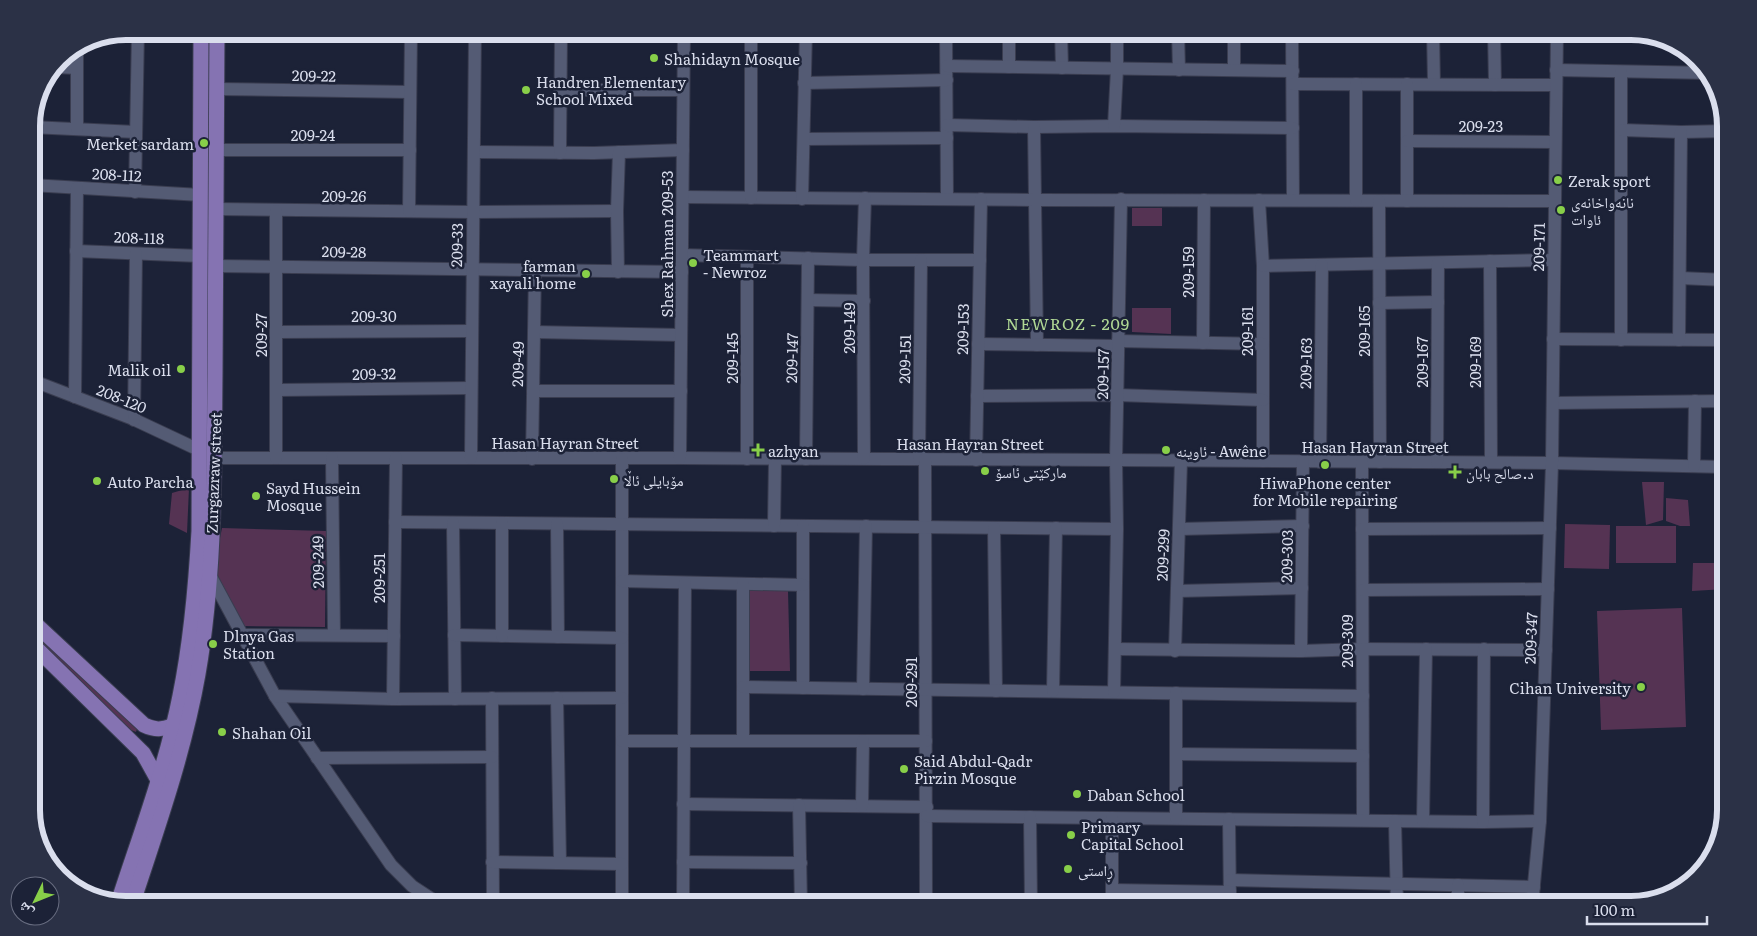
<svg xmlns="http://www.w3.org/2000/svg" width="1757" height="936" viewBox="0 0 1757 936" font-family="Literata,'Noto Naskh Arabic',serif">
	<rect width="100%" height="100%" fill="#1c2237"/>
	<g fill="#553353">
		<rect x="1132" y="208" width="30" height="18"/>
		<path d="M1132,308H1171V334L1132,332Z"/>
		<path d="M1642,482H1664L1663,520L1646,525Z"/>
		<path d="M189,488L187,533L169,524L172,493Z"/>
		<path d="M1666,498L1688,500L1690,526H1680L1666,521Z"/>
		<path d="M1722,517H1726V557H1719Z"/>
		<path d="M1565,524L1610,525L1609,569L1564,568Z"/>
		<rect x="1616" y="526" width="60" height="37"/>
		<path d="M222,528L326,531L325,627L242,626L214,568Z"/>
		<path d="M1693,563H1726V589L1692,591Z"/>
		<path d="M745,589L788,591L790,671H745Z"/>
		<path d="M1682,608L1686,727L1601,730L1597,611Z"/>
		<path d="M31,629L137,729L136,732L131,730L31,635Z"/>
	</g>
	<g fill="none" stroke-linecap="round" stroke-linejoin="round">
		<g stroke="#3a3d50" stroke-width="14">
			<g id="minor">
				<path d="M946,31L947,198"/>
				<path d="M1009,31V67"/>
				<path d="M1061,31L1062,68"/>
				<path d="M1178,31L1179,70"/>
				<path d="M1234,31V69"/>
				<path d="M1292,31L1293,200"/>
				<path d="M1433,31L1434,84"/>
				<path d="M1494,31L1495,85"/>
				<path d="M217,32H475"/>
				<path d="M947,66L1293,71"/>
				<path d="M55,67L77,68"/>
				<path d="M1556,70L1710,73"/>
				<path d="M1621,72V340"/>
				<path d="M804,83L947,80"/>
				<path d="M1293,84L1556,85"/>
				<path d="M1407,84V201"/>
				<path d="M216,89L410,92"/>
				<path d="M560,90H683"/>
				<path d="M947,125L1034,127L1114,126L1293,128"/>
				<path d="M1114,126L1117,69V31"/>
				<path d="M31,127L136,132"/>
				<path d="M1034,127L1037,345"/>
				<path d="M77,129V47"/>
				<path d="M1622,130L1681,132L1726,131"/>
				<path d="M804,139L947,138"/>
				<path d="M1407,141L1555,142"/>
				<path d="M216,150H410"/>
				<path d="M474,152L594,153L683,150"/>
				<path d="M560,153L561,31"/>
				<path d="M31,185L201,195"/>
				<path d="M135,192L138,31"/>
				<path d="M683,197L1035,200L1555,201"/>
				<path d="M751,198V31"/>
				<path d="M802,199L806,31"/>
				<path d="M1259,200L1263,266V461"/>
				<path d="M1356,200V84"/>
				<path d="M1379,201L1380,462"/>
				<path d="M216,209L473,212L617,211"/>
				<path d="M409,211L411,31"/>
				<path d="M76,251L200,256"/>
				<path d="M682,255L863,260H980"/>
				<path d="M747,257V459"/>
				<path d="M1490,261L1491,462"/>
				<path d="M215,266L682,272"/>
				<path d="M1263,266L1554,260"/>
				<path d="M618,272L617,211L619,152"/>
				<path d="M1680,278L1726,280"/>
				<path d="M808,300L864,301"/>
				<path d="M1379,303L1438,302"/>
				<path d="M276,332L472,331"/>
				<path d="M534,332L681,335"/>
				<path d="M1553,339L1726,340"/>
				<path d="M1679,340L1681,132"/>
				<path d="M1118,341L1263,344"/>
				<path d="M1203,343L1204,200"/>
				<path d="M978,344L1118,346"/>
				<path d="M31,380L133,419L199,450"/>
				<path d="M276,390L471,388"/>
				<path d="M533,391H681"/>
				<path d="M977,396L1117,395L1263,400"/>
				<path d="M75,397L77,188"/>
				<path d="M1553,403L1726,401"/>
				<path d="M134,420L136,254"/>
				<path d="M214,458H680L1116,460L1552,463L1726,467"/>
				<path d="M276,458V211"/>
				<path d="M332,458L334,635"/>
				<path d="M471,458L475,31"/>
				<path d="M680,458L684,31"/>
				<path d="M864,458L863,260L865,198"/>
				<path d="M532,459L535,269"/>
				<path d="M622,459V905"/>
				<path d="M806,459L808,258"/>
				<path d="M919,459L921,260"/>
				<path d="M925,459L926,905"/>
				<path d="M976,460L981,199"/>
				<path d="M1320,462L1322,265"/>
				<path d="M1362,462L1363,820"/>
				<path d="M1437,462L1438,263"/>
				<path d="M1694,466L1695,401"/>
				<path d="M395,522L1117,529"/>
				<path d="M453,523L455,699"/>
				<path d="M557,524L558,637"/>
				<path d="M774,526L775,459"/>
				<path d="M803,526V688"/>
				<path d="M994,528L996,691"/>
				<path d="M1179,529L1303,526"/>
				<path d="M1362,529L1550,528"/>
				<path d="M209,573L275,696L391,865L412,886L441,905"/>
				<path d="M622,581L803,585"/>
				<path d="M743,584V740"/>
				<path d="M1363,590L1548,589"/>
				<path d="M1177,591L1302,588"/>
				<path d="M242,635L394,636"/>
				<path d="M454,635L622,638"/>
				<path d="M502,636V523"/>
				<path d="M1115,649L1301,651L1363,649L1546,650"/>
				<path d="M1175,651L1181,461"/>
				<path d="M1301,651L1303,461"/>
				<path d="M743,687L1363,696"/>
				<path d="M863,689L866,526"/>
				<path d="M1053,691L1056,528"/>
				<path d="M1114,692L1117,529L1116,460L1121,199"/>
				<path d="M275,696L393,699L622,698"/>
				<path d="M492,698L493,905"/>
				<path d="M557,698L560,862"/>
				<path d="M393,699L396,458"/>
				<path d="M622,741H926"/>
				<path d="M1176,754L1363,756"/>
				<path d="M317,758L492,757"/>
				<path d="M683,804L927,807"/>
				<path d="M799,805L801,905"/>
				<path d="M862,806L863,741"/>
				<path d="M927,816L1483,822L1540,821"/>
				<path d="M1030,817L1031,905"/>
				<path d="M1176,818V693"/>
				<path d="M1229,819L1230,905"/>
				<path d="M1395,821L1397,905"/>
				<path d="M1423,821L1426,649"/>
				<path d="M1483,822L1484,649"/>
				<path d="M492,862L622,864"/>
				<path d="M683,862L801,863"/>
				<path d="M1230,880L1534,887"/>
				<path d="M1112,890L1230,892"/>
				<path d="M683,905L685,583"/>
				<path d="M1112,905V818"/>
				<path d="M1458,905V885"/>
				<path d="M1532,905L1540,821L1552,463L1557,31"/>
			</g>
		</g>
		<g stroke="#3a3d50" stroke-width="17">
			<g id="major">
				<path d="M31,620L144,725C154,730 162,730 172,726"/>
				<path d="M31,643L143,753L158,780"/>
				<path d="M118,903C140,835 166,767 180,696C191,642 196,586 199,531L201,31"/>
				<path d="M132,905C157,829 184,753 198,674C215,576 214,473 215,373C215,259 216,145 217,31"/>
			</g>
		</g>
		<use href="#minor" stroke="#545b74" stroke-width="12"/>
		<use href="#major" stroke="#8573b2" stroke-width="15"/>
	</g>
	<g fill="#88cf49" stroke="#1c2237" stroke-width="2">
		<circle cx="654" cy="58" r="5"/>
		<circle cx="526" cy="90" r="5"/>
		<circle cx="204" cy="143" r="5"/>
		<circle cx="1558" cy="180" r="5"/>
		<circle cx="1561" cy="210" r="5"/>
		<circle cx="693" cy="263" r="5"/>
		<circle cx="586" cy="274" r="5"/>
		<circle cx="181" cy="369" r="5"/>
		<path d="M755.5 442.5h5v5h5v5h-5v5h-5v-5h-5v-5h5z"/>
		<circle cx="1166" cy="450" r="5"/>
		<circle cx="1325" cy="465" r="5"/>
		<circle cx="985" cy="471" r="5"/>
		<path d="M1452.5 464.5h5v5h5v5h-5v5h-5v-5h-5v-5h5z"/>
		<circle cx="614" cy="479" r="5"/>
		<circle cx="97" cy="481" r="5"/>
		<circle cx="256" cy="496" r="5"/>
		<circle cx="213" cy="644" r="5"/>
		<circle cx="1641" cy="687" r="5"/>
		<circle cx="222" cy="732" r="5"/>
		<circle cx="904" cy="769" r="5"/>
		<circle cx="1077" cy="794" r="5"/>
		<circle cx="1071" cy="835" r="5"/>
		<circle cx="1068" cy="869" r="5"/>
	</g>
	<g text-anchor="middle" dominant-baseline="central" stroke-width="5" stroke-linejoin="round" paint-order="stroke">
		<g font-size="15" fill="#dadeed" stroke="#1c2237" text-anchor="start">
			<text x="664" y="58">Shahidayn Mosque</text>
			<text x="536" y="81">Handren Elementary<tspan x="536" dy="17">School Mixed</tspan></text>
			<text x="194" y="143" text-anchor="end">Merket sardam</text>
			<text x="1568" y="180">Zerak sport</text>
			<text x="1571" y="201">نانەواخانەی<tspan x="1571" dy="17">ئاوات</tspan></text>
			<text x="703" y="254">Teammart<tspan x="703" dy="17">- Newroz</tspan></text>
			<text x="576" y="265" text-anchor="end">farman<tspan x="576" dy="17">xayali home</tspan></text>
			<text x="171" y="369" text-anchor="end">Malik oil</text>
			<text x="768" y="450">azhyan</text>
			<text x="1176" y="450">ئاوینە - Awêne</text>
			<text x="995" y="471">مارکێتی ئاسۆ</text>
			<text x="1466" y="472">د.صالح بابان</text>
			<text x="624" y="479">مۆبایلی ئاڵا</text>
			<text x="107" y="481">Auto Parcha</text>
			<text x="1325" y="482" text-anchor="middle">HiwaPhone center<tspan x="1325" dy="17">for Mobile repairing</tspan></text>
			<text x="266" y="487">Sayd Hussein<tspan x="266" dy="17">Mosque</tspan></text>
			<text x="223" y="635">Dlnya Gas<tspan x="223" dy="17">Station</tspan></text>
			<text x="1631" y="687" text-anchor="end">Cihan University</text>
			<text x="232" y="732">Shahan Oil</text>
			<text x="914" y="760">Said Abdul-Qadr<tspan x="914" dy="17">Pirzin Mosque</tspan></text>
			<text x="1087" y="794">Daban School</text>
			<text x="1081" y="826">Primary<tspan x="1081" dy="17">Capital School</tspan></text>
			<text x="1078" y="869">ڕاستی</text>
		</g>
		<g font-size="15" fill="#dadeed" stroke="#1c2237">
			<text transform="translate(314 75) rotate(1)">209-22</text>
			<text x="1481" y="125">209-23</text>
			<text x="313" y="134">209-24</text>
			<text transform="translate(117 174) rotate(3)">208-112</text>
			<text x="344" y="195">209-26</text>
			<text transform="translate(139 237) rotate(2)">208-118</text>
			<text transform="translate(666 244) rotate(-90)">Shex Rahman 209-53</text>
			<text transform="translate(456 245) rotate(-89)">209-33</text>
			<text transform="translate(1538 247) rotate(-89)">209-171</text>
			<text transform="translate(344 251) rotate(1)">209-28</text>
			<text transform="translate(1187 272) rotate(-90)">209-159</text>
			<text x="374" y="315">209-30</text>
			<text transform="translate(848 328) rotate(-90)">209-149</text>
			<text transform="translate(962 329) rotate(-89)">209-153</text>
			<text transform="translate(1246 331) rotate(-90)">209-161</text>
			<text transform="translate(1363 331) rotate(-90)">209-165</text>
			<text transform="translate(260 335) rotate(-90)">209-27</text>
			<text transform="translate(731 358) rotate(-90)">209-145</text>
			<text transform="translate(791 358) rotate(-89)">209-147</text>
			<text transform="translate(904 359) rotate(-89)">209-151</text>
			<text transform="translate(1421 362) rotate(-90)">209-167</text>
			<text transform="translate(1474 362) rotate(-90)">209-169</text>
			<text transform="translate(1305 363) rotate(-89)">209-163</text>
			<text transform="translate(517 364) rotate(-89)">209-49</text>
			<text transform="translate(374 373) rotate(-1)">209-32</text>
			<text transform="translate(1102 374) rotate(-89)">209-157</text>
			<text transform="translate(122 398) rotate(22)">208-120</text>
			<text x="565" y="442">Hasan Hayran Street</text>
			<text x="970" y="443">Hasan Hayran Street</text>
			<text x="1375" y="446">Hasan Hayran Street</text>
			<text transform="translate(213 473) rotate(-88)">Zurgazraw street</text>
			<text transform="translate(1162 555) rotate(-88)">209-299</text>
			<text transform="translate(1286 556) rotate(-89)">209-303</text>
			<text transform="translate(317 562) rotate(-91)">209-249</text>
			<text transform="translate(378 578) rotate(-90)">209-251</text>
			<text transform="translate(1530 638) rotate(-88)">209-347</text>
			<text transform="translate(1346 641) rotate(-90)">209-309</text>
			<text transform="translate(910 682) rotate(-90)">209-291</text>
		</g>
		<g font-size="16" letter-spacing="1" fill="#b0d895" stroke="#1c2237">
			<text x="1068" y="323">NEWROZ - 209</text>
		</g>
	</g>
	<path d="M0 0H1757V936H0ZM126 40H1631A86 86 0 0 1 1717 126V810A86 86 0 0 1 1631 896H126A86 86 0 0 1 40 810V126A86 86 0 0 1 126 40Z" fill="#2b3146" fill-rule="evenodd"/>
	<path fill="none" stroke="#dadeed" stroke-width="6" d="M126 40H1631A86 86 0 0 1 1717 126V810A86 86 0 0 1 1631 896H126A86 86 0 0 1 40 810V126A86 86 0 0 1 126 40Z"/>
	<g transform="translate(35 901) rotate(227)"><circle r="24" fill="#1c2237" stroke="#686d80"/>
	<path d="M0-4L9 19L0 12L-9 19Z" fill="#88cf49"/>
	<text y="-8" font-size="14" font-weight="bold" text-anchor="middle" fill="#dadeed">ش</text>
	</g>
	<path d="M1587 916v8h120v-8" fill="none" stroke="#dadeed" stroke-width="2.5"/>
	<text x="1594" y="916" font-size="15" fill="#dadeed" stroke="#1c2237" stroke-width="4" paint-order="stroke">100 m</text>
</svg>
